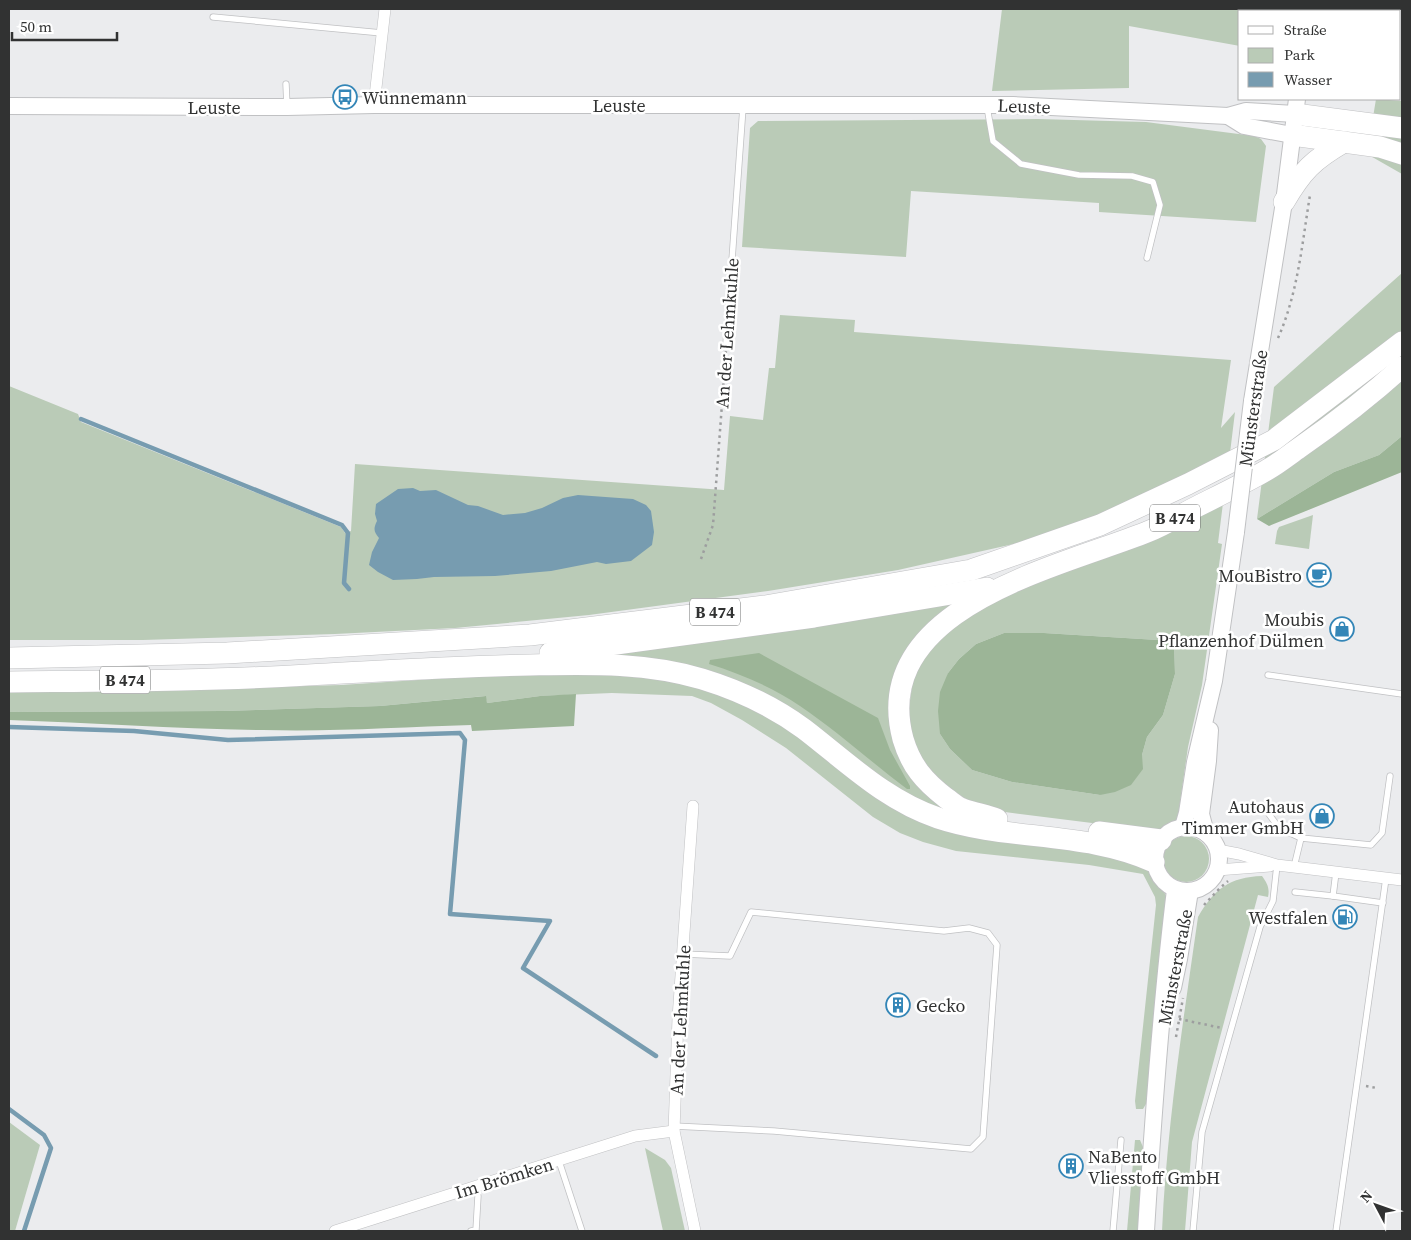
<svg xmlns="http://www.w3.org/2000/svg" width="1411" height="1240" viewBox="0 0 1411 1240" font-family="'Source Serif 4',serif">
	<rect width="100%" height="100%" fill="#ebecee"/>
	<g fill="#bacbb7" fill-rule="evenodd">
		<path d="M1002,9H1284V11H1240V46L1129,26V88L992,91Z"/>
		<path d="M1376,99L1402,101V174L1367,154Z"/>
		<path d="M1038,119L1146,122L1254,136L1261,139L1266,146L1256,222L1099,212V203L911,191L906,257L742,247L750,128L758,121Z"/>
		<path d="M1402,273V436L1379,455L1334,472L1257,519L1274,387Z"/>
		<path d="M780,315L855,320L854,332L1231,360L1221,428L1235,412L1230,453L1126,505L1018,543L898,570L768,591L589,615L455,628L335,634L143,640H9V386L78,414L81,422L341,527L345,533L351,531L355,464L724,490L730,416L763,420L769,368H775Z"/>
		<path d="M1223,503L1218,543L1222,544L1202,685L1188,747L1179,810L1182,812L1174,823L1157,832L1107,829L1092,823L1005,812L971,803L926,771L907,722L914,672L945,629L1025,586L1109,557ZM1004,633H1044L1174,641L1175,674L1163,715L1147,737L1142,755L1100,795L1012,782L972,770L950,749L940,734L948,673L959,659L976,644Z"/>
		<path d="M1313,515L1309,549L1275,544L1277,531L1279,527Z"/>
		<path d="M962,599L943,615L895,725L960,814L919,803L821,734L612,655L820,625Z"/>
		<path d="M557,671L682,681L776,718L868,788L1150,868C1157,881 1165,890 1169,904L1146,1104L1143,1109H1136L1135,1101L1156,905L1155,897L1143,874L1089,865L956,851L923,842L900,833L873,817L786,748L742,720L711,703L692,696L612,693L540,696L487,703L485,696L380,706L223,711L9,712V690H170L341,685Z"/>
		<circle cx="1186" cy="859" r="23"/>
		<path d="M1262,876C1267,883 1270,888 1268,897L1258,895L1192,1142L1185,1231H1162C1167,1125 1183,1022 1198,917C1214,889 1230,877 1262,876Z"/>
		<path d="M9,1122L40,1145L15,1231H9Z"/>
		<path d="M1135,1140H1140L1143,1147L1139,1231H1127Z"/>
		<path d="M645,1148L665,1160L671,1168L685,1231H663Z"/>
	</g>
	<g fill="#9cb597">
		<path d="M1402,436V472L1269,526L1257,519L1334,472L1379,455Z"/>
		<path d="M1004,633H1044L1174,641L1175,674L1163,715L1147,737L1142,755L1143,769L1131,785L1115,792L1100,795L1012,782L972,770L950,749L940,734L938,711L940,692L948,673L959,659L976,644Z"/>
		<path d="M759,653L878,718L890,750L910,786V789H907C871,762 837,731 800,706C772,687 741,674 709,664L710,660Z"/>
		<path d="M576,694L574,726L472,731L471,725C402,727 332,732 263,730C178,729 93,723 9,720V712L223,711L380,706L486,696L487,703L540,696Z"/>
	</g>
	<path fill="#779cb0" d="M413,488L420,491L436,490L468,505L478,506L503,515L525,513L542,508L563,498L578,495L633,499L646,505L651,511L654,532L652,545L631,561L606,564L597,562L551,571L495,576L434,577L417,579L393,580L378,572L369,565L372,552L379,538C374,532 373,529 377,521L375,514L376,504L398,489Z"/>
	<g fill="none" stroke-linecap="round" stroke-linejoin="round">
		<g stroke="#779cb0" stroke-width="4.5">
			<path d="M81,419L342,525L348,533L344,583L349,589"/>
			<path d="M9,727L134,731L228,740L460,733L465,740L450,914L550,921L523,968L656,1056"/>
			<path d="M9,1109L44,1135L51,1148L24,1231"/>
		</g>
		<g stroke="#c0c1c3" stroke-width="7">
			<g id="lane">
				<path d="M213,17L382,33"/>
				<path d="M286,84L287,107"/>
				<path d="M987,107L993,141L1021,164L1079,175L1132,176L1153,182L1160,205L1147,258"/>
				<path d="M726,343L743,107"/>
				<path d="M1268,675L1402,694"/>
				<path d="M1263,806L1279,828L1301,838"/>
				<path d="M1294,867L1301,838L1371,845L1382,833L1390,776"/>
				<path d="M1336,872L1333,896L1383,903"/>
				<path d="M1295,892L1333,896"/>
				<path d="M674,1126L774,1131L971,1149L983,1137L997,945L988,933L969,928L944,931L751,912L730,956L683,954"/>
				<path d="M559,1161L582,1231"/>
				<path d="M471,1231L476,1230L478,1196L475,1187"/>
				<path d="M1113,1231L1121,1140"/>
				<path d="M1193,1231L1202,1132L1260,927L1273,901L1277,865"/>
				<path d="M1336,1231L1386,878"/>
			</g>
		</g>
		<g stroke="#c0c1c3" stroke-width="12">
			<g id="street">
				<path d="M374,105L385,9"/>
				<path d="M693,806L678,1018L674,1131L695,1231"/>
				<path d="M1218,850L1239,854L1277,865L1402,880"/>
				<path d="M1217,870L1270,866"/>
				<path d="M335,1231L635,1136L674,1131"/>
			</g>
		</g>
		<g stroke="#c0c1c3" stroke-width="18">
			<g id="secondary">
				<path d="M1309,11V9"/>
				<path d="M9,106L287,107L374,105H1013L1228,116L1246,111L1295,114"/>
				<path d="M1228,116L1244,126L1292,135"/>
				<path d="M1252,401L1284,202L1297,99"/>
				<circle cx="1187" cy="859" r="32"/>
				<path d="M1183,827L1187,813L1195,762L1214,681L1236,532"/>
				<path d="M1206,833L1201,814L1208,761L1210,730"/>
				<path d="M1173,988L1179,959L1190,891"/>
				<path d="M1146,1231C1153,1117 1161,1003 1175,890"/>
			</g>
		</g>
		<g stroke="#c0c1c3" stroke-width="22">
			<g id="highway">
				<path d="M1295,114L1402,128"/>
				<path d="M1292,135L1380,147L1402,154"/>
				<path d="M1284,202C1302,171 1313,160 1344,142"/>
				<path d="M550,653L814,617L987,588"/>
				<path d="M9,658L227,653L530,635L765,606L971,570L1100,525L1188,484L1274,440L1402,342"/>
				<path d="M9,682C109,681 209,681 308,675C382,671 456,666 530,665C588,664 645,662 702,679C738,690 774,707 804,729C847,762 885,800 938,818C1007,841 1087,831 1154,862"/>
				<path d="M997,819C986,815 974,813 963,809C957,807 952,802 946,798C924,781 911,766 903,739C868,607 1060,567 1147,532C1165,525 1182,514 1200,505C1222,494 1245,483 1267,470C1278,464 1289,455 1299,448C1335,423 1370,396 1402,367"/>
				<path d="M1099,832L1161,840"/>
			</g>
		</g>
		<g stroke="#9d9e9f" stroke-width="2.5" stroke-dasharray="2.5 4" stroke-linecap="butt">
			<path d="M1278,338C1298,293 1302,244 1310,195"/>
			<path d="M701,559L713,525L726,350"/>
			<path d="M1204,905L1220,888L1228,881"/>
			<path d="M1179,1019L1222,1028"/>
			<path d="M1176,1037L1183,998"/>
			<path d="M1366,1086L1377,1088"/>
		</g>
		<use href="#lane" stroke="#fff" stroke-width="5.5"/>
		<use href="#street" stroke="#fff" stroke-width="11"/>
		<use href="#secondary" stroke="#fff" stroke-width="16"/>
		<use href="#highway" stroke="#fff" stroke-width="21"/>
		<g stroke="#c0c1c3" stroke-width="18" stroke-linecap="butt">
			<path id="secondary-bridge" d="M1236,532L1252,401"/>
		</g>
		<use href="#secondary-bridge" stroke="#fff" stroke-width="16"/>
	</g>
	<defs>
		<g id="bus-ring" transform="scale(1.25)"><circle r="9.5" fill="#fff" stroke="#3486b7" stroke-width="1.5"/><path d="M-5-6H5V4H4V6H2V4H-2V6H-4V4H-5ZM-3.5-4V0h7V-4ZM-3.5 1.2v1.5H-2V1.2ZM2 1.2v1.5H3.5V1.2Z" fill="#3486b7"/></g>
		<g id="cafe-ring" transform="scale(1.25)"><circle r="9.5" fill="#fff" stroke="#3486b7" stroke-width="1.5"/><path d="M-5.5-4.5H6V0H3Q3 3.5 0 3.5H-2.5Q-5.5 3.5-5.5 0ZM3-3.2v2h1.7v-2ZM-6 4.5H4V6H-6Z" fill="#3486b7"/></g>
		<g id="shop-ring" transform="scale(1.25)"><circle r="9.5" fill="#fff" stroke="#3486b7" stroke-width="1.5"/><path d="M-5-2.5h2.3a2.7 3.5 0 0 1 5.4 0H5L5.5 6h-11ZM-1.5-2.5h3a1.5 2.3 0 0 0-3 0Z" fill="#3486b7"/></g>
		<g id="fuel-ring" transform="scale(1.25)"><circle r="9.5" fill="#fff" stroke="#3486b7" stroke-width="1.5"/><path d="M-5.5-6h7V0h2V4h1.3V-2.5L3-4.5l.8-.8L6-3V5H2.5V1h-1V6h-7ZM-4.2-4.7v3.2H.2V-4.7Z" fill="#3486b7"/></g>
		<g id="building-ring" transform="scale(1.25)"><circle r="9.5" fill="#fff" stroke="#3486b7" stroke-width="1.5"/><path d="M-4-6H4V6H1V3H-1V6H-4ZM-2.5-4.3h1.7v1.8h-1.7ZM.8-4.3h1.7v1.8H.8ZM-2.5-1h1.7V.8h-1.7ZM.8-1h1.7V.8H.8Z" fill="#3486b7"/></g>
	</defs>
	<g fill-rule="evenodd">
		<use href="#bus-ring" x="345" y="97"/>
		<use href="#cafe-ring" x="1319" y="575"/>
		<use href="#shop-ring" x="1342" y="629"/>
		<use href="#shop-ring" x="1322" y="816"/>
		<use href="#fuel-ring" x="1345" y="917"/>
		<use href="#building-ring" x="898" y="1005"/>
		<use href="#building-ring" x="1071" y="1166"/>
	</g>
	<g text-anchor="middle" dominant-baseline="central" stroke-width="5" stroke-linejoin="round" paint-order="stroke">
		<g fill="#fff" stroke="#6f7070" stroke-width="1">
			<rect x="1150" y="504.5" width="50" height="27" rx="4"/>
			<rect x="690" y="598.5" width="50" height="27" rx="4"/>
			<rect x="100" y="666.5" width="50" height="27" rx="4"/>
		</g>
		<g font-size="16" font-weight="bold" fill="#313232">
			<text x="1175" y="518">B 474</text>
			<text x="715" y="612">B 474</text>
			<text x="125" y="680">B 474</text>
		</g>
		<g font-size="18" fill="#313232" stroke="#fff" text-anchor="end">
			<text x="362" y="97" text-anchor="start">Wünnemann</text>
			<text x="1302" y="575">MouBistro</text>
			<text x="1324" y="619">Moubis<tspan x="1324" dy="21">Pflanzenhof Dülmen</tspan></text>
			<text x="1304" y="806">Autohaus<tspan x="1304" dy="21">Timmer GmbH</tspan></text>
			<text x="1328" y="917">Westfalen</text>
			<text x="916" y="1005" text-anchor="start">Gecko</text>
			<text x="1088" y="1156" text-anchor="start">NaBento<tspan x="1088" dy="21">Vliesstoff GmbH</tspan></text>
		</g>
		<g font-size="18" fill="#313232" stroke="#fff">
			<text x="619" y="105">Leuste</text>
			<text transform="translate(1024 106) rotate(2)">Leuste</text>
			<text x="214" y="107">Leuste</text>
			<text transform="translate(727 333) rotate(-86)">An der Lehmkuhle</text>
			<text transform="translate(1253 408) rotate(-82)">Münsterstraße</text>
			<text transform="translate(1175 967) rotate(-79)">Münsterstraße</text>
			<text transform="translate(680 1020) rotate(-87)">An der Lehmkuhle</text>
			<text transform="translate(504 1178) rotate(-17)">Im Brömken</text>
		</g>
	</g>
	<rect width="1411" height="1240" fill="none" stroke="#313232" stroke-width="20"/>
	<rect x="1238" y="10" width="162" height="90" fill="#ffffff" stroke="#adadad"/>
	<rect x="1248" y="26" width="25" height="8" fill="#ffffff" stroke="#adadad"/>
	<text x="1284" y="35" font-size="15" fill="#313232">Straße</text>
	<rect x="1248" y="48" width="25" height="15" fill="#bacbb7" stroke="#adadad"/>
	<text x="1284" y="60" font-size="15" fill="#313232">Park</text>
	<rect x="1248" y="72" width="25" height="15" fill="#779cb0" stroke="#adadad"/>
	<text x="1284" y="85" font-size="15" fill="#313232">Wasser</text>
	<g transform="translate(1376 1205) rotate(311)" stroke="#ffffff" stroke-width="4" paint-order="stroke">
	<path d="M0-4L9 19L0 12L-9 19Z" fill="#313232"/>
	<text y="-8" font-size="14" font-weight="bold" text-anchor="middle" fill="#313232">N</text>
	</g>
	<path d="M12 32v8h105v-8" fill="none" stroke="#313232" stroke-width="2.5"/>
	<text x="20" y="32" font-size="15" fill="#313232" stroke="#ffffff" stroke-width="4" paint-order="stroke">50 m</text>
</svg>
